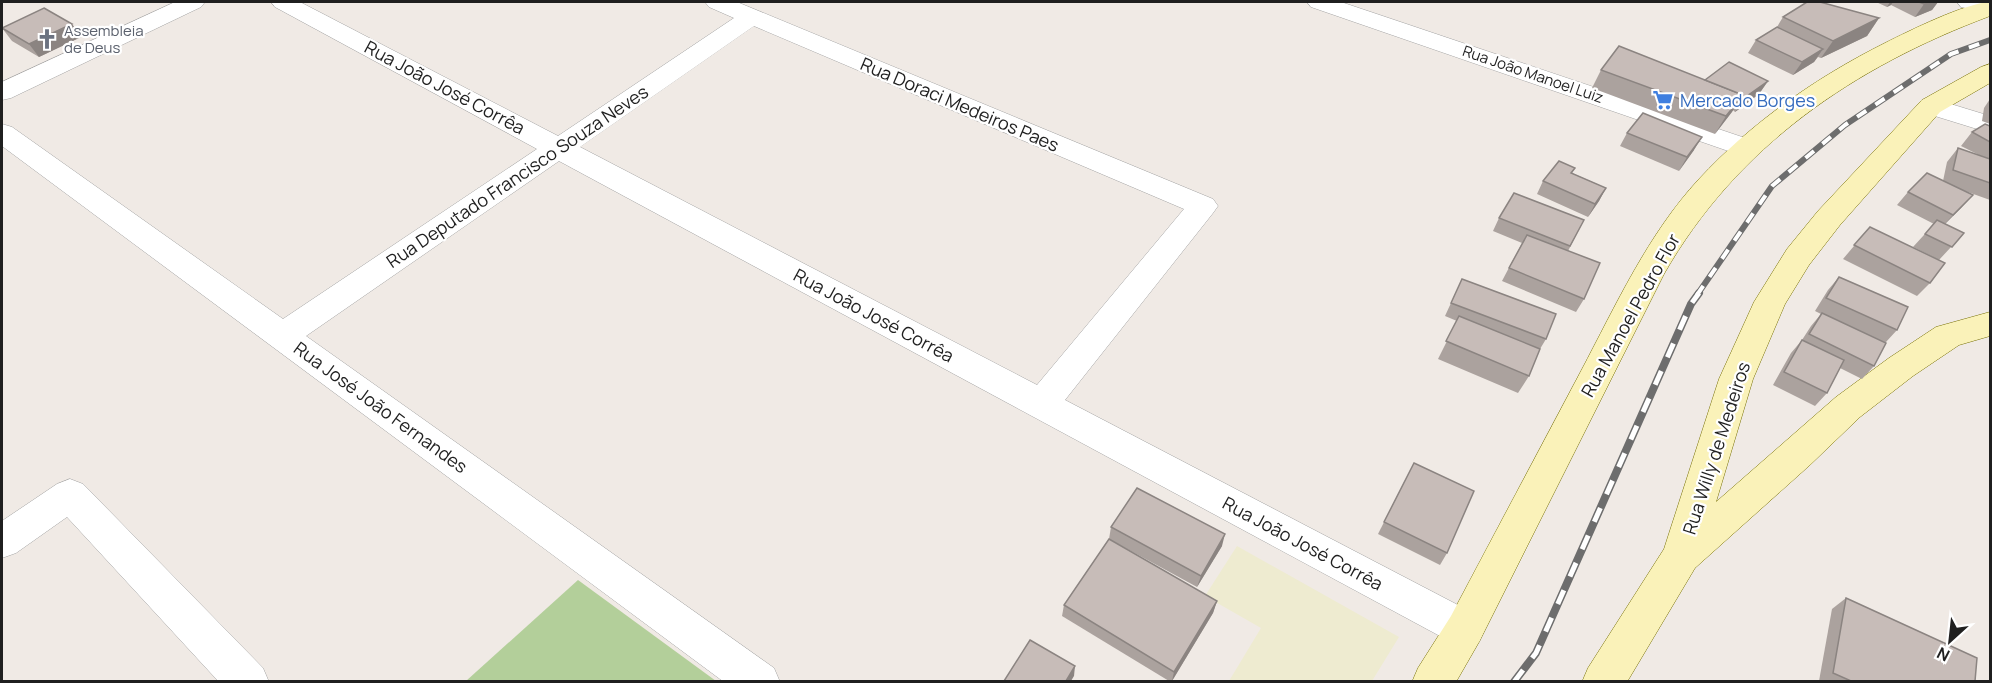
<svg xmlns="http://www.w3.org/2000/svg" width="1992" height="683" viewBox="0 0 1992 683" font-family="Manrope,sans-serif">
	<rect width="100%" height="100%" fill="#f0eae5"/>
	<path fill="#eeebd0" d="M1237,546L1399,637L1372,681H1229L1261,628L1205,596Z"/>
	<path fill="#b3cf9a" d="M578,580L716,681H466Z"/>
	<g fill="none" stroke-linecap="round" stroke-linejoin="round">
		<g stroke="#a3a3a3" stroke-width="1">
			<g id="street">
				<path d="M175,2H205L201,7L11,98L2,100V82Z"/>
				<path d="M271,2H300L558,136L734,18L709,7L705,2H737L1213,199L1218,206L1213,213L1065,400L1479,616L1485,629L1479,642L1465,648L1451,642L559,161L306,336L774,668L780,682H724L2,146V124L12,127L283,319L537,149L275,7ZM754,26L1184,209L1037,385L580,147Z"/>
				<path d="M1307,2H1341L1757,142L1761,148L1757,154L1747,157L1737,154L1311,7Z"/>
				<path d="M1957,2H1990V14L1961,7Z"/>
				<path d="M1931,98L1990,116V133L1922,112L1918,106L1922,100Z"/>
				<path d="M70,479L83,484L263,668L269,682H219L67,517L16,553L2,558V521L57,484Z"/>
			</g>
		</g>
		<g stroke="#777005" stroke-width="1">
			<g id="secondary">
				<path d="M1990,2V16C1854,67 1737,146 1664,274L1479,642L1456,682H1412L1418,668L1451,616C1494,534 1538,453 1581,371C1616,305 1648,234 1699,179C1752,122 1817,77 1885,43C1909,31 1965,3 1990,2Z"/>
				<path d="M1990,64V83L1940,112L1840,225L1809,265L1785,304L1753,379L1716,502L1836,397L1889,358L1936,327L1990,312V336L1959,345L1913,376L1860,417L1810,465L1695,568L1627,682H1582L1588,668L1664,549L1719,379L1754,302L1787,249L1818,211L1922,100L1981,67Z"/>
			</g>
		</g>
		<use href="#street" fill="#fff" fill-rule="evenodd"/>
		<use href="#secondary" fill="#faf2b9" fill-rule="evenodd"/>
		<g stroke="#6d6d6d" stroke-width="6">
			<path id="rail-far1" d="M1697,295L1772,186L1845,125L1951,54L1990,40"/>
		</g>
		<g stroke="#6d6d6d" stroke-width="8">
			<path id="rail" d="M1514,682L1536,653L1691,304L1699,293"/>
		</g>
		<use href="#rail-far1" stroke="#fff" stroke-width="4" stroke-dasharray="11" stroke-linecap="butt"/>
		<use href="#rail" stroke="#fff" stroke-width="5" stroke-dasharray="15" stroke-linecap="butt"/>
	</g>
	<g fill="#aba29e">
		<path d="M1876,2H1938L1932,10L1915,17L1891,5L1887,7Z"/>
		<path d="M1783,17L1879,18L1867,36L1821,58L1818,57L1814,62L1793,75L1748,53L1756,40L1777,27Z"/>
		<path d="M72,24L81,37L39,57L12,41L2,28Z"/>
		<path d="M1601,70L1705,80L1768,81L1759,94L1735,112L1733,110L1715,134L1592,88Z"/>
		<path d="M1990,99V124L1982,121L1984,108Z"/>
		<path d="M1990,126V200L1965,191L1973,195L1945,224L1964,233L1939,260L1913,247L1934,224L1897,205L1908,192L1943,181L1947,162L1958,148L1979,155L1961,146L1972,132Z"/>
		<path d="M1627,133L1694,150L1679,171L1620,146Z"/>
		<path d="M1575,168L1572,173L1606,188L1599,201L1588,217L1537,194L1543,181Z"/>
		<path d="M1499,218L1584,220L1568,251L1584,299L1576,312L1502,281L1522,243L1493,231Z"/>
		<path d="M1870,227L1930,283L1917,296L1843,259Z"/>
		<path d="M1839,277L1897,330L1886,342L1874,366L1862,379L1840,368L1827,393L1815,406L1773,385L1791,353L1802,340L1811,326L1821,314L1815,311L1828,290Z"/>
		<path d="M1462,279L1546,339L1540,349L1529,376L1518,393L1438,359L1457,321L1445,316Z"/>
		<path d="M1414,463L1447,553L1440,565L1378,534Z"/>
		<path d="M1111,527L1222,546L1197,587L1109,539Z"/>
		<path d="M1846,598L1975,681H1819L1832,609Z"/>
		<path d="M1217,601L1213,613L1172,681H1169L1062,616L1064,605Z"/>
	</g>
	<g fill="#8b8481">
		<path d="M1890,2H1893L1891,5L1887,7Z"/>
		<path d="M1931,2H1938L1932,10L1915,17L1924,4Z"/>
		<path d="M1879,18L1867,36L1821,58L1833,41Z"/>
		<path d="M72,24L81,37L39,57L29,44Z"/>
		<path d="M1823,49L1814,62L1793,75L1802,62Z"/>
		<path d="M1768,81L1759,94L1735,112L1744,98Z"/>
		<path d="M1743,95L1732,112L1715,134L1726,116Z"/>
		<path d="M1702,137L1694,150L1679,171L1687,157Z"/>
		<path d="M1606,188L1599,201L1588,217L1595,204Z"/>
		<path d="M1973,195L1961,208L1941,228L1953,215Z"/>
		<path d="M1225,534L1222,546L1197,587L1201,576Z"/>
		<path d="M1217,601L1213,613L1172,681L1174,672Z"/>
		<path d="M1075,666L1074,676L1071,681H1066Z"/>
	</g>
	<g fill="#c7bcb8" stroke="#8b8481" stroke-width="1.5">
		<path d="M1807,2H1820L1879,18L1833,41L1783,17Z"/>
		<path d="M1919,2H1931L1924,4Z"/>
		<path d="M44,8L72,24L29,44L2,28Z"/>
		<path d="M1777,27L1823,49L1802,62L1756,40Z"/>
		<path d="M1619,46L1743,95L1726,116L1601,70Z"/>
		<path d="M1729,62L1768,81L1744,98L1741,97L1743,95L1705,80Z"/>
		<path d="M1643,113L1702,137L1687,157L1627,133Z"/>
		<path d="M1985,124L1990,126V142L1972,132Z"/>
		<path d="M1958,148L1990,159V183L1953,170Z"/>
		<path d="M1559,161L1575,168L1571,173L1606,188L1595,204L1543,181Z"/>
		<path d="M1927,173L1973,195L1953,215L1908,192Z"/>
		<path d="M1514,193L1584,220L1570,246L1499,218Z"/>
		<path d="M1937,220L1964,233L1952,247L1925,234Z"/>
		<path d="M1870,227L1945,263L1930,283L1854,245Z"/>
		<path d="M1527,235L1600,263L1584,299L1509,268Z"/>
		<path d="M1839,277L1908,307L1897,330L1826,298Z"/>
		<path d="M1462,279L1556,314L1546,339L1451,303Z"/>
		<path d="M1822,313L1886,343L1874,366L1809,334Z"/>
		<path d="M1459,316L1540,349L1529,376L1446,341Z"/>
		<path d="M1802,340L1844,360L1827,393L1784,372Z"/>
		<path d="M1414,463L1474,491L1447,553L1384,522Z"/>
		<path d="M1137,488L1225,534L1201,576L1111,527Z"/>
		<path d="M1109,539L1217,601L1174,672L1064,605Z"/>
		<path d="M1846,598L1977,658L1975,681H1851L1833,673Z"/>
		<path d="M1030,640L1075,666L1066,681H1004Z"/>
	</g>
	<defs>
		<g id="church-bare" transform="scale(1.62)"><path d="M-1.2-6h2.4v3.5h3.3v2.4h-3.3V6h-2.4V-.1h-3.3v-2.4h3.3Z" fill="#6b7280" stroke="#fff" stroke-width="2.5" paint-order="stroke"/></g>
		<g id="supermarket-bare" transform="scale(1.62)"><path d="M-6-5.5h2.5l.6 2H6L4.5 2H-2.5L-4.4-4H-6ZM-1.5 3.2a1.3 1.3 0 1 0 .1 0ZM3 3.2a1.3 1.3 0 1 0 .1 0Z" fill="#3f7fe0" stroke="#fff" stroke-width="2.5" paint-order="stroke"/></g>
	</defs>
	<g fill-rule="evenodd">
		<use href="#church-bare" x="47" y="39"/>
		<use href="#supermarket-bare" x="1663" y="100"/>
	</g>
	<g text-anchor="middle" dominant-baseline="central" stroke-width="4.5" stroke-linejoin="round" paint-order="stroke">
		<g font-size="15" fill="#5b616d" stroke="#fff" text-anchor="start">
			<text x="64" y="30">Assembleia<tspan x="64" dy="17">de Deus</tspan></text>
		</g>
		<g font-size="15" fill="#1f1f1f" stroke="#fff">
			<text transform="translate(1533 74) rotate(19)">Rua João Manoel Luiz</text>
		</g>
		<g font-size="18" fill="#1f1f1f" stroke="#fff">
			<text transform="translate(445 87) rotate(28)">Rua João José Corrêa</text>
			<text transform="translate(960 104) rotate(23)">Rua Doraci Medeiros Paes</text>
			<text transform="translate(517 176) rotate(-34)">Rua Deputado Francisco Souza Neves</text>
			<text transform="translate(874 315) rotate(28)">Rua João José Corrêa</text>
			<text transform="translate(1630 315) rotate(-61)">Rua Manoel Pedro Flor</text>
			<text transform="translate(381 407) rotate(36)">Rua José João Fernandes</text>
			<text transform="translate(1716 448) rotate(-72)">Rua Willy de Medeiros</text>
			<text transform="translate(1303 543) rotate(28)">Rua João José Corrêa</text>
		</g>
		<g font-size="18" fill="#366cbe" stroke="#fff" text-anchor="start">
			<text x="1680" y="100">Mercado Borges</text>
		</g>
	</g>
	<rect width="1992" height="683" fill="none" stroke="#1f1f1f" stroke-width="6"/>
	<g transform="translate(1950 641) rotate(207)" stroke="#ffffff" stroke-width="4.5" paint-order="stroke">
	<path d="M0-4.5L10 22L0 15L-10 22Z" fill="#1f1f1f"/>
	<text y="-9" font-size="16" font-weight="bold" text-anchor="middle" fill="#1f1f1f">N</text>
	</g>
</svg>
